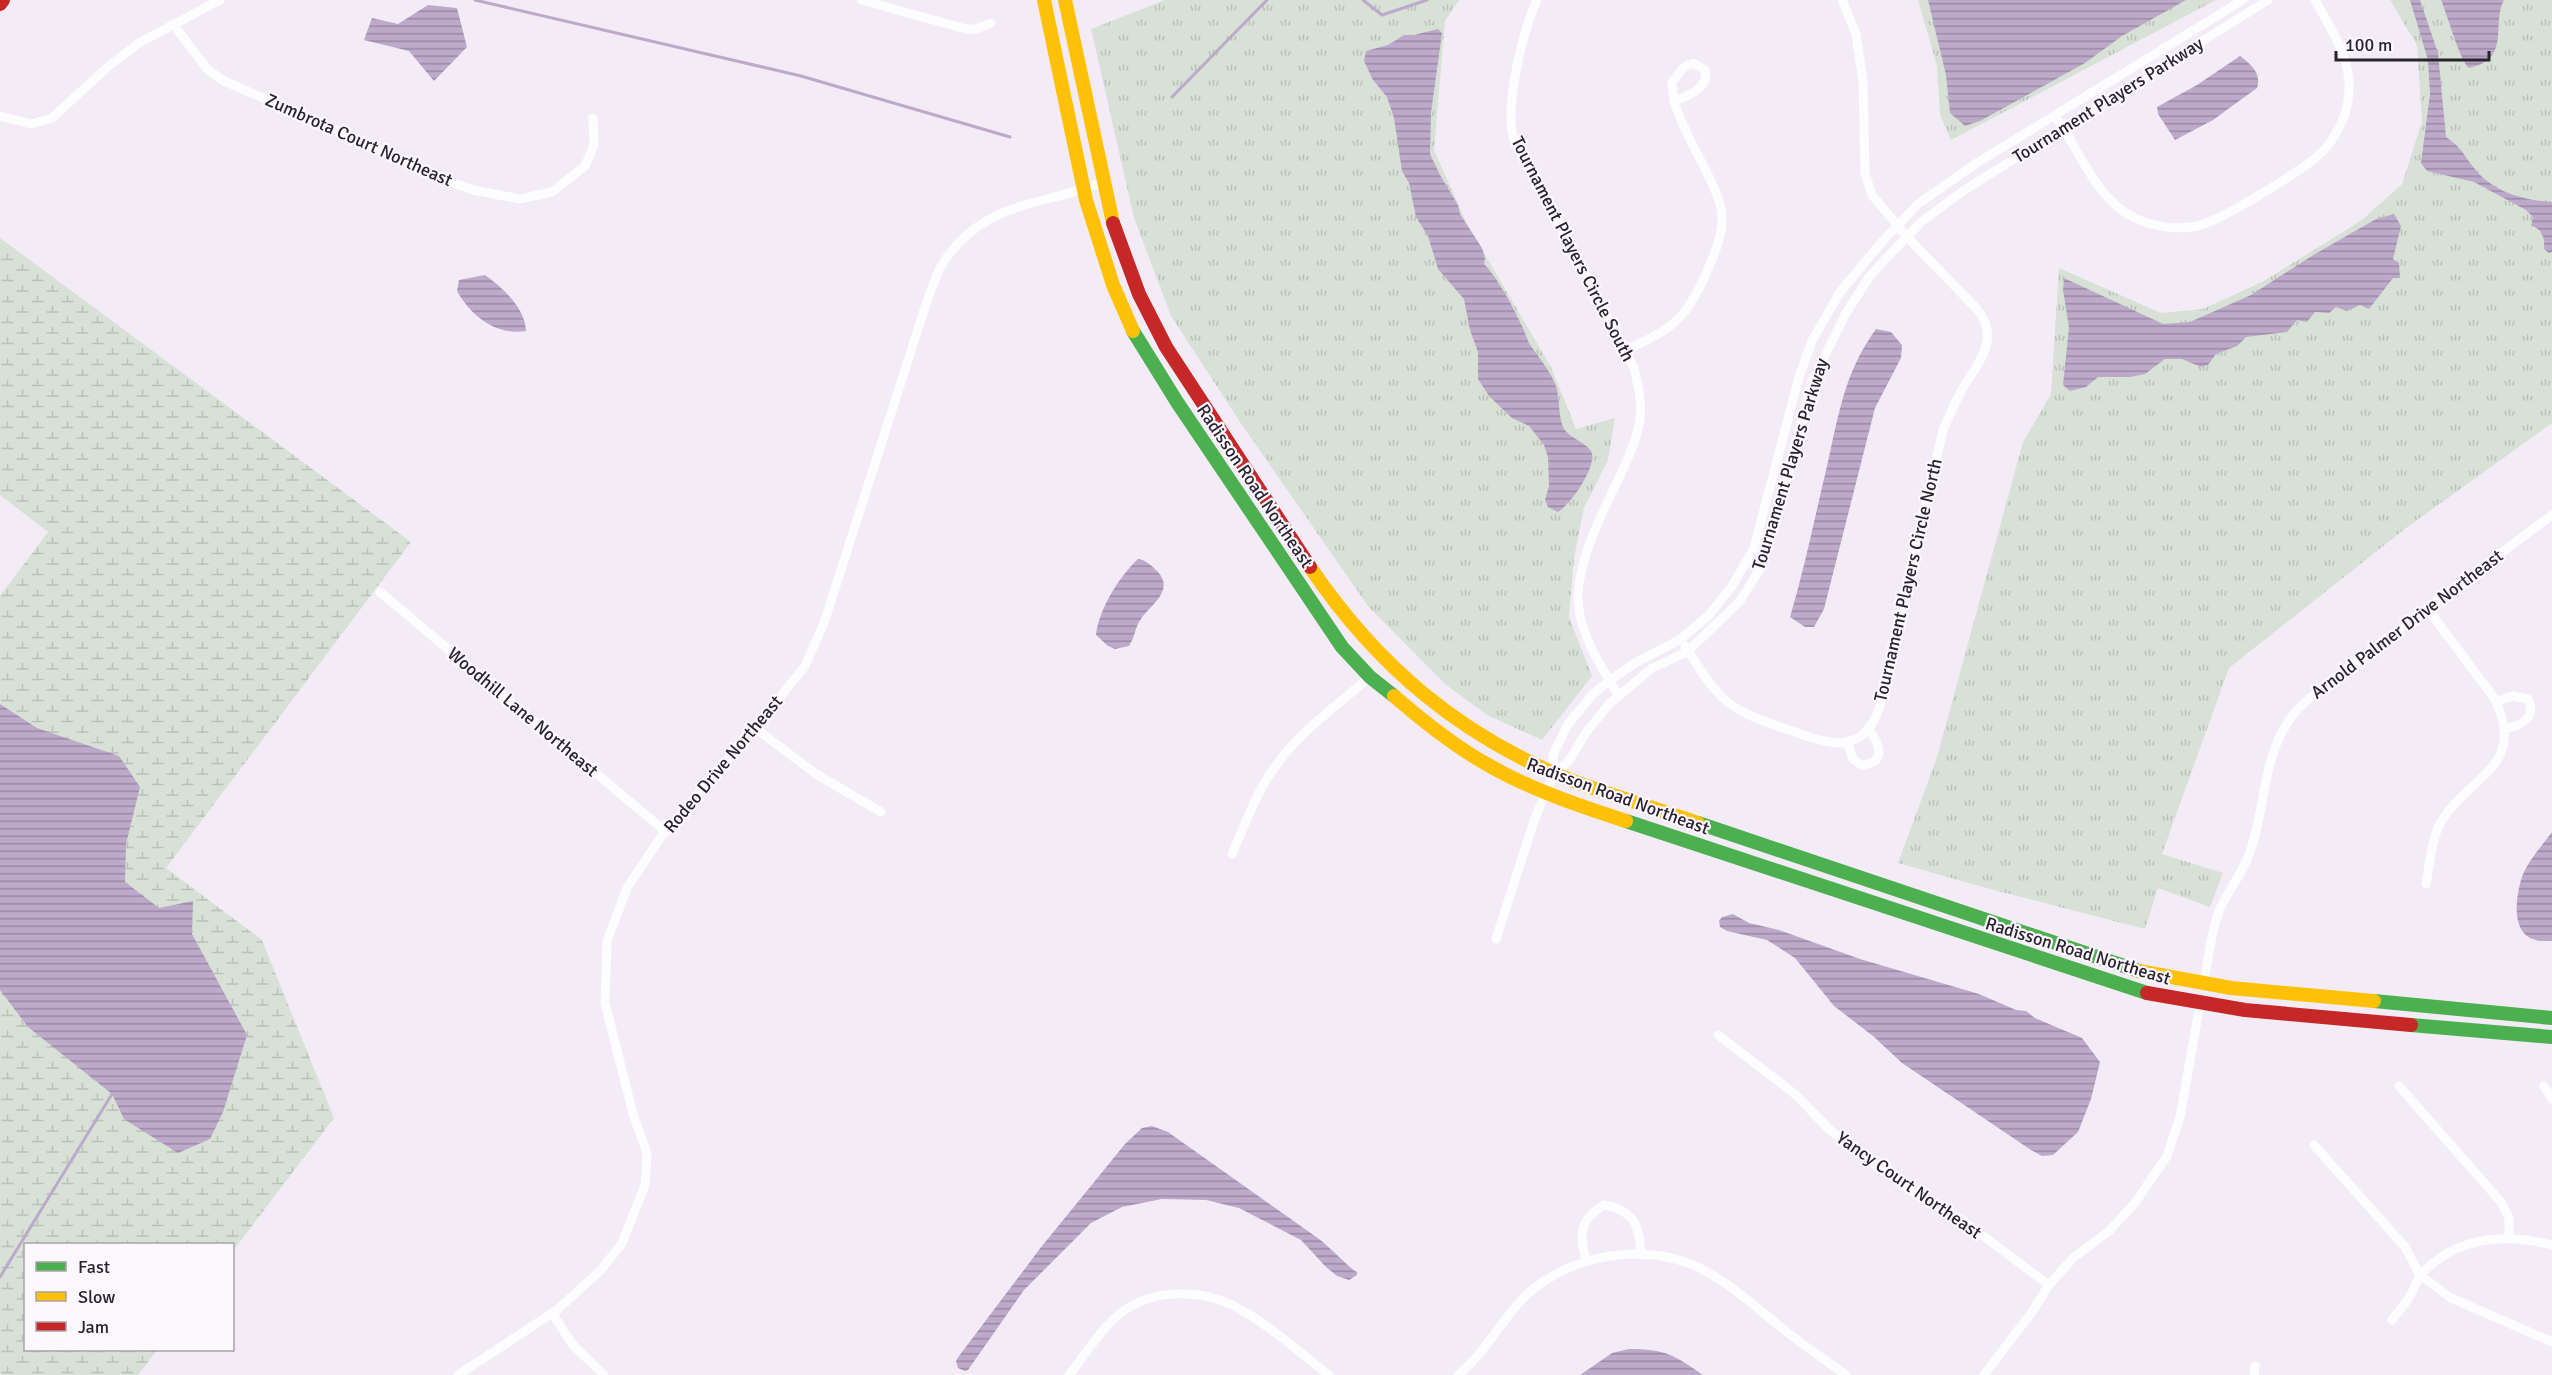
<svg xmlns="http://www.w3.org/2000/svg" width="2552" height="1375" viewBox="0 0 2552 1375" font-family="Signika,sans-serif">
	<defs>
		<pattern id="grass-tufts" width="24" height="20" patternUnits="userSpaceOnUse" patternTransform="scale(1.5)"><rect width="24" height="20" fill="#d7e1d6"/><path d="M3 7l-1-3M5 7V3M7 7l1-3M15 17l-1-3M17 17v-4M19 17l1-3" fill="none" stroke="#b9c1b8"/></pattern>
		<pattern id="wetland-marsh" width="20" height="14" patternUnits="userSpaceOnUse" patternTransform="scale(1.5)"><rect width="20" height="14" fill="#d7e1d6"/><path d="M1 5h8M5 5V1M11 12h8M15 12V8" fill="none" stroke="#b9c1b8"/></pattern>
		<pattern id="water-rules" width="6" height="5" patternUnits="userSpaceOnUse" patternTransform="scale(1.5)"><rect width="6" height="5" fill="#bda9ca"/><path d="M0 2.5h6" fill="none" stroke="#9a89a4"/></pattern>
	</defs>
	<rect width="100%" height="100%" fill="#f3ecf7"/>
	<g fill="url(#grass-tufts)">
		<path d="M1165,0H1459L1445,21L1434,150L1467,224L1551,367L1576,429L1615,418L1608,460L1584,508L1574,558L1569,617L1592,676L1542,740L1487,715L1445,684L1368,606L1242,425L1171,316L1134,218L1091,29Z"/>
		<path d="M1918,0H2216L1951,140L1940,115L1937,66Z"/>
		<path d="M2390,0H2552V423L2406,528L2229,668L2162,854L2223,873L2210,907L2158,888L2145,929L1990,889L1898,863L1937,757L2023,442L2051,394L2059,268L2161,313L2203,309L2264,281L2362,220L2402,184L2422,122L2417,45Z"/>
	</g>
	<path fill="url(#wetland-marsh)" d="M0,238L411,542L166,868L262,940L334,1118L233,1251L232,1244H26V1350H157L138,1375H0V596L48,532L0,495Z"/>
	<g fill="url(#water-rules)">
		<path d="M1928,0H2186L2122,36L2085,63L1980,121L1965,126L1950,113L1946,75Z"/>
		<path d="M2410,0H2420L2438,53L2446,137C2463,149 2462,153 2474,168C2493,192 2522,200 2552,202V252L2549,253L2544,249C2545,238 2542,228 2531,226L2533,217L2526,210L2474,182L2427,171L2421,163L2430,94L2428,60Z"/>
		<path d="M2441,0H2504C2491,23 2512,59 2469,68C2460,61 2447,14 2441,0Z"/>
		<path d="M428,5L457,8L467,47L434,81L409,51L364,40L372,18L398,24Z"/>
		<path d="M1438,29L1442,33L1431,113L1430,154L1440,175L1458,205L1460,214L1482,248L1485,258L1484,264C1496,276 1513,306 1520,322C1524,329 1526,337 1529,343C1538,357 1550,370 1556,386C1560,399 1558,414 1563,427C1569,439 1591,444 1592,454C1595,469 1571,504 1558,512L1548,507L1545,500L1549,486L1548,457L1544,445L1529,426L1512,418L1489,396L1478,379V352L1470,330L1464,299L1438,269L1428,236L1416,217L1409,183L1402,171L1394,118L1387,97L1373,80L1364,61L1366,51L1388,45L1404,35H1414Z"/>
		<path d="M2240,56C2251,64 2262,74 2257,88L2213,120L2175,140L2158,114L2157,107L2197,85Z"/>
		<path d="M2394,214L2401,226L2393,259L2399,263L2400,278H2393L2369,309L2360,305L2347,311L2336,307L2329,313L2315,312L2307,322L2297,320L2287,332L2246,337L2237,346L2216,354L2208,365L2201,367L2182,359H2165L2145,374L2130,377H2098L2086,387L2070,391L2063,385L2069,327L2063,290L2064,278L2163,324L2190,322L2251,295L2315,254L2376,219Z"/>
		<path d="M485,275C503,288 525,308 526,331C496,336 471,316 457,291L459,280Z"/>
		<path d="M1876,329L1891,332L1902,345L1901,358L1875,408L1824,609L1814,627H1805L1790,617C1805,567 1815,516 1827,466C1839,414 1844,373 1876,329Z"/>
		<path d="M1138,559C1146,560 1152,566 1158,572C1175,591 1150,605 1141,619C1135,627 1135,637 1129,646L1115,649L1108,646L1096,635C1099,609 1119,577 1138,559Z"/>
		<path d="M0,704L37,728L119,756L140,787L126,844L125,882L159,908L193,901L192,934L247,1035L223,1112L210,1139L178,1153L124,1119L112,1094L28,1027L0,990Z"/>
		<path d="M2552,832V941C2546,940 2539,942 2533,939C2511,931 2516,898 2521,880C2526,863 2542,846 2552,832Z"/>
		<path d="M1733,914L1749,923L1779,930L1860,959L1979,994L2016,1010L2026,1011L2035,1018L2082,1038L2100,1062L2091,1099L2078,1132L2053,1155L2042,1156L2031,1150L1902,1063L1873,1036L1834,1006L1795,958L1767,940L1727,931L1720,927L1719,921L1722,917Z"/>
		<path d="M1152,1126L1168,1132L1319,1239C1329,1246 1350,1269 1357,1272V1275L1349,1280L1337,1276L1326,1267L1301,1240L1239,1208L1206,1200L1162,1199L1122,1207L1091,1223L1024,1290L968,1370L965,1371L958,1368L956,1361L959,1356L1042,1246L1125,1144L1142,1128Z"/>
		<path d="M1629,1349C1665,1349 1674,1355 1703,1375H1580L1612,1353Z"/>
	</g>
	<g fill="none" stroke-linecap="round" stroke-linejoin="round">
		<g stroke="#bda9ca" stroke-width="3">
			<path d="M475,0L801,76L1010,137"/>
			<path d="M1363,0L1382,15L1427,0"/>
			<path d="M1172,97L1267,0"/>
			<path d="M0,1277L112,1094"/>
		</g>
		<g stroke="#fdfcfe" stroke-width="9">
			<path d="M861,0L966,29H976L991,23"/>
			<path d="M1537,0C1523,31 1505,103 1513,136L1634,368C1638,385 1642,400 1640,418C1638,438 1627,460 1619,478C1602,514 1580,555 1578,595C1577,631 1601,667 1619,696"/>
			<path d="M173,24L208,70L224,81L347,134L416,169L473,190L520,199L552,192L585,166L594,145L593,118"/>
			<path d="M1693,63L1705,70C1711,87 1686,97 1674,101L1672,82L1684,67Z"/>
			<path d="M0,116L31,124L52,118L109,66L139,43L220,0"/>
			<path d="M2055,116C2080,150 2095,199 2135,218C2153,227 2178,230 2197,226C2221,221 2309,167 2325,149C2336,135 2346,118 2348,100C2354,61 2333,33 2315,0"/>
			<path d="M1625,351C1644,341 1665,333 1680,317C1695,302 1718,251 1721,230C1723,219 1722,208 1718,198C1706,165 1685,137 1674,101"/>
			<path d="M380,592L666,832"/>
			<path d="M1685,646C1697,664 1708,684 1724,699C1742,715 1764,721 1786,729C1824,742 1861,759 1879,709L1943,430C1949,416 1955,402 1963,388C1979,361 2001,339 1977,309L1908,238L1872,195L1865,173L1863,81L1856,34L1842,0"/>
			<path d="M2496,702L2512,696L2528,699C2537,719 2521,725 2505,729"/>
			<path d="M755,728L816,774L881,812"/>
			<path d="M1847,742L1853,759L1861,765C1886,763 1881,746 1869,730"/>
			<path d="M1554,773L1569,761L1585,734L1609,704L1651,669L1688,651L1740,601L1761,567L1782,500L1811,384L1845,315L1869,277L1893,251L1921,222L1963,191L2268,0"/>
			<path d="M1232,854C1244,827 1254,798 1270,774C1295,735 1335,707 1370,677"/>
			<path d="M2426,884C2430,863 2431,840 2441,822C2467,777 2525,768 2497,704C2493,694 2483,684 2476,674C2460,652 2443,630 2427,608"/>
			<path d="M1496,939L1534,821L1554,773L1553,755L1568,724L1594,693L1609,681L1635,663L1681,639L1709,615L1732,586L1754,548L1799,377L1812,341L1840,292L1881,243L1918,204L1977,163L2243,0"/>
			<path d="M2203,985C2209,959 2210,933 2220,909C2228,891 2241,875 2248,857C2266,813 2261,762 2288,722C2299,705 2316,693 2331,680L2552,515"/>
			<path d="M1718,1035L1796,1095L1830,1130L1874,1164L1923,1199L1962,1220L2049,1285"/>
			<path d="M2399,1086L2501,1202L2509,1218V1237"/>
			<path d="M2544,1086L2552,1099"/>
			<path d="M2314,1145L2405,1247L2420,1275L2451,1298L2552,1342"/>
			<path d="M1587,1262C1578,1236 1579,1220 1604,1205C1634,1210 1640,1226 1641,1255"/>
			<path d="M552,1313L573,1345L604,1375"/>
			<path d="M2392,1320C2398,1312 2406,1303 2411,1294C2415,1287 2417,1279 2422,1273C2458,1236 2505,1233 2552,1245"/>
			<path d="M458,1375L557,1310L601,1270L622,1243L645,1185L647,1153L633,1114L605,1003L607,941L627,888L661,837L755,728L805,666L824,623L927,301C932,289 936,274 943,263C982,201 1043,206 1103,182"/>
			<path d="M1069,1375C1086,1354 1100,1329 1122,1312C1153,1289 1199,1289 1232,1305C1265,1321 1300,1353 1329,1375"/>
			<path d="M1458,1375C1490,1349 1507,1307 1540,1284C1581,1255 1637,1246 1685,1262C1722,1275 1753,1305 1783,1329C1803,1345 1825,1360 1846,1375"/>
			<path d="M1984,1375L2032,1312L2049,1285L2073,1258L2109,1231L2134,1204L2167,1156L2180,1117L2200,1004"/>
			<path d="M2254,1375L2255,1366"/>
		</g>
		<g stroke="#4caf50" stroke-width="14">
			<path d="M1133,331L1177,402L1342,647L1370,677L1394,696"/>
			<path d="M1626,821L2147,993"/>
			<path d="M1698,823L2139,971"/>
			<path d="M2374,1001L2552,1018"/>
			<path d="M2411,1025L2552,1037"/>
		</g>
		<g stroke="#ffc107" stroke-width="14">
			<path d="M1044,0L1086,200L1113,285L1133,331"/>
			<path d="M1065,0L1113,223"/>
			<path d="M1310,567C1377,666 1461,737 1573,781C1614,796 1657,809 1698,823"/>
			<path d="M1394,696C1424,722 1455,747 1490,766C1532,790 1580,806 1626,821"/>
			<path d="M2139,971L2231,988L2374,1001"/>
		</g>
		<g stroke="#c62828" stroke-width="14">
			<path d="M0,4L3,0"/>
			<path d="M1113,223L1139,294L1166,347L1310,567"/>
			<path d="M2147,993L2245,1010L2411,1025"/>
		</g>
	</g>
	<g text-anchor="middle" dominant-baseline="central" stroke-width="4.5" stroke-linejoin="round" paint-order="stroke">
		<g font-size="18" fill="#29232d" stroke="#fcf8fe">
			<text transform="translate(2108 100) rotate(-32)">Tournament Players Parkway</text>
			<text transform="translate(359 140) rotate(24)">Zumbrota Court Northeast</text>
			<text transform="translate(1573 249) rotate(63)">Tournament Players Circle South</text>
			<text transform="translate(1790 464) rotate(-73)">Tournament Players Parkway</text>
			<text transform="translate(1255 486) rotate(56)">Radisson Road Northeast</text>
			<text transform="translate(1908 580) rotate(-77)">Tournament Players Circle North</text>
			<text transform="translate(2407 624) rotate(-37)">Arnold Palmer Drive Northeast</text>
			<text transform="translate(523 712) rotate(40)">Woodhill Lane Northeast</text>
			<text transform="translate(723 764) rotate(-50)">Rodeo Drive Northeast</text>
			<text transform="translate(1618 796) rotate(20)">Radisson Road Northeast</text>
			<text transform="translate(2078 951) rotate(17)">Radisson Road Northeast</text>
			<text transform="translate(1909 1185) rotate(35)">Yancy Court Northeast</text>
		</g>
	</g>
	<rect x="24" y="1243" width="210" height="108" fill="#fcf8fe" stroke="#a8a3aa" stroke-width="1.5"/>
	<rect x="36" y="1262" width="30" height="9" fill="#4caf50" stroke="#a8a3aa" stroke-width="1.5"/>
	<text x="78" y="1273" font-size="18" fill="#29232d">Fast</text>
	<rect x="36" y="1292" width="30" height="9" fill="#ffc107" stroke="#a8a3aa" stroke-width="1.5"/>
	<text x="78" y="1303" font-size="18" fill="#29232d">Slow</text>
	<rect x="36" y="1322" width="30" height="9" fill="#c62828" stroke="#a8a3aa" stroke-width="1.5"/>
	<text x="78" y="1333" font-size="18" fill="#29232d">Jam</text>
	<path d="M2336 51v9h153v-9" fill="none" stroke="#29232d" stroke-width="3"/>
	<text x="2345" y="51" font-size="18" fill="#29232d" stroke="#fcf8fe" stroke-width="4.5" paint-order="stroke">100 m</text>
</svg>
